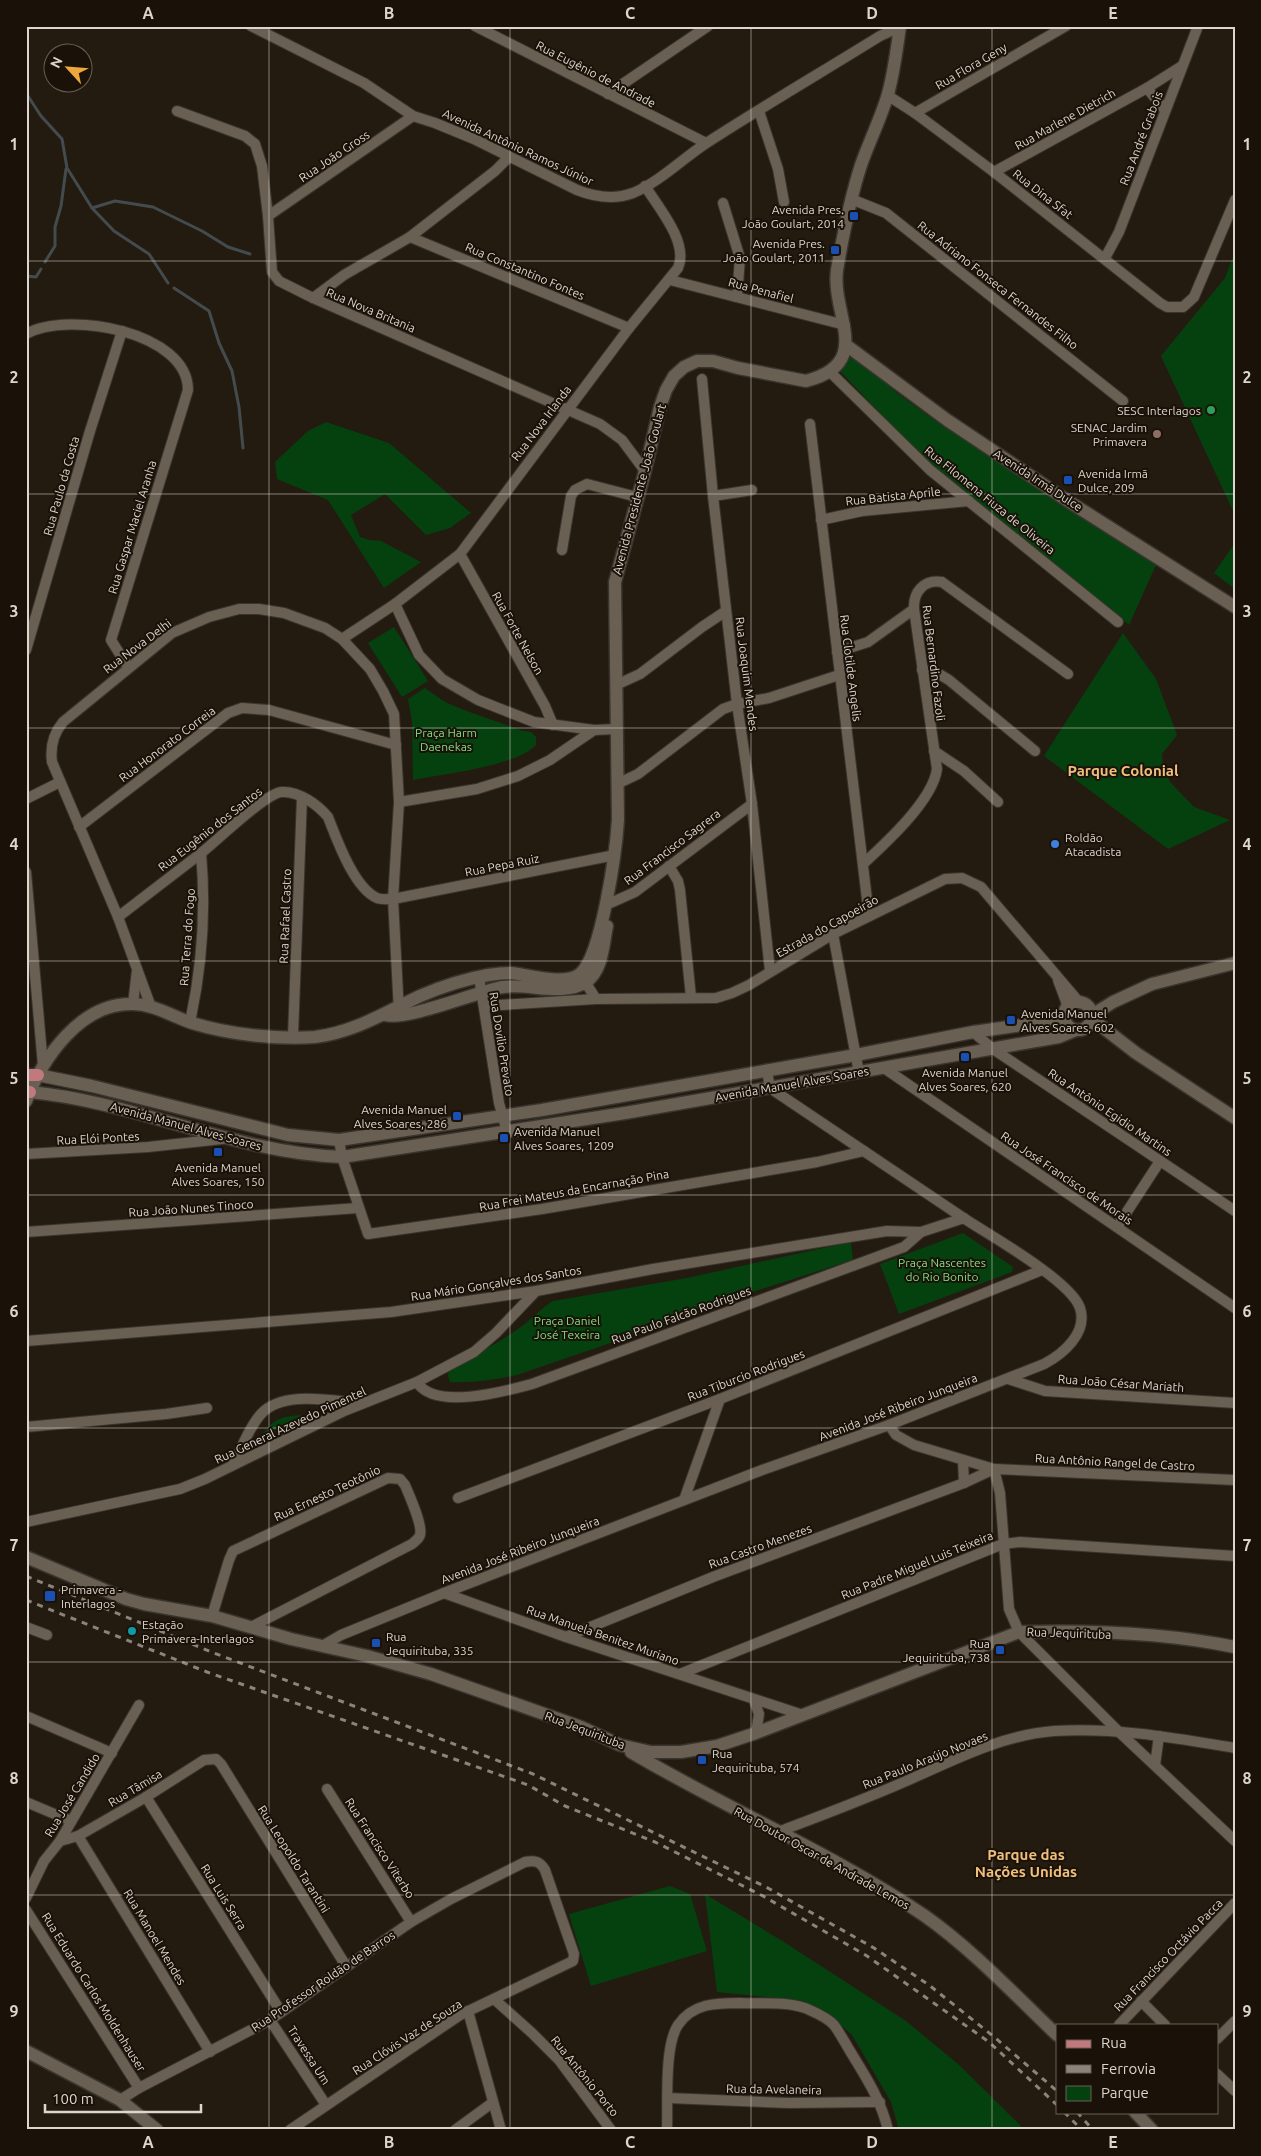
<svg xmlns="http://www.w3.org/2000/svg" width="1261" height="2156" viewBox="0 0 1261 2156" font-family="Ubuntu,sans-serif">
	<rect width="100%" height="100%" fill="#231b10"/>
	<g fill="#05410f">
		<path d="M1235,252V515L1161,356L1225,278Z"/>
		<path d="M851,352L897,393L937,422L1156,565L1129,625L920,455L839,370Z"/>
		<path d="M326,422L389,443L471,513L450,528L426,535L385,494L351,515L360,537L369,540L381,541L421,562L384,588L328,500L277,479L275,462L308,431Z"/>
		<path d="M1235,543V589L1214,573Z"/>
		<path d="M394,627L428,681L402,697L368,643Z"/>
		<path d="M1123,633L1156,679L1177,735L1162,754L1163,768L1170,782L1194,807L1230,820L1168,849L1044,756Z"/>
		<path d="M425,688L445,702L464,710L523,731L531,732L536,737V745C517,766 442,774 413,780L412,722L408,699Z"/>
		<path d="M963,1233L1013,1267L1012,1272L899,1314L880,1264Z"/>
		<path d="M851,1242L853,1260L746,1294L692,1315L517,1375C496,1380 473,1383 450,1382L448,1376L449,1367C475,1355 500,1343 522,1326C533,1318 541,1308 553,1301L687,1278Z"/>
		<path d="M303,1415L262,1436C273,1418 283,1416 303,1415Z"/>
		<path d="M670,1886L690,1894L707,1951L591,1986L569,1914Z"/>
		<path d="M705,1894L784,1942L906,2021L958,2064L1025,2130H899L891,2102L852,2035L825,2011L798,2000L717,1992Z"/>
	</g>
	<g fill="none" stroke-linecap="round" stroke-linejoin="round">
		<g stroke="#444b4e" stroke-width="3">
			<path d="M26,93L41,116L62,139L67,168L92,208L115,201L153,207L202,231L228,247L250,254"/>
			<path d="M92,208L114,231L149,254L168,283"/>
			<path d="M45,262L55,246V227L61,206L66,169"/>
			<path d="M26,276L36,277L41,269"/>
			<path d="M174,288L209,311L219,343L232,371L239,407L243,448"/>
		</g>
		<g stroke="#3a342e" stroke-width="12">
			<g id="street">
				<path d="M251,26L364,83L413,116L435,123L474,139L577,190C595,197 614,200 633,193C659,182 681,160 705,144C762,107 822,72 880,36L900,27"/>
				<path d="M475,26L706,143"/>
				<path d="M1147,88L1164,109"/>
				<path d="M608,94L708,26"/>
				<path d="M887,95L915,113L994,172L1160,303L1167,307H1183L1194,297L1235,200"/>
				<path d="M177,111L245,136L255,144L262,166L268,216L272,272L279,281L313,298L600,424L622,440L645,471"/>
				<path d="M759,111L778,169L784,202"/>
				<path d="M915,113L1066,26"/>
				<path d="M994,172L1147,88L1182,66"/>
				<path d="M851,199L886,213L1123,401"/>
				<path d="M723,203L740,258L737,297"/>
				<path d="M268,216L413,116"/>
				<path d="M410,237L629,328"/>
				<path d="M1105,258L1119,232L1198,26"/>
				<path d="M670,280L845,325"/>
				<path d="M313,298L344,275L410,237L495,171L509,157"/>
				<path d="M26,334C68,310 188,332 188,390L111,640L128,667"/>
				<path d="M829,371L930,470L1118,622"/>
				<path d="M702,379L713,496L737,704L752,804L770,971"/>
				<path d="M810,424L869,916"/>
				<path d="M713,496L752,490"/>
				<path d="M821,520L862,511L969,501"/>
				<path d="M562,550L571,496L575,490L587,484L637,497"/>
				<path d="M460,554L545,706L553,725"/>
				<path d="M395,604L419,655L442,679L478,700L534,722L594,730"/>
				<path d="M342,639L395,604L460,554L629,328L678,268C689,243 659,208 645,186"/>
				<path d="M26,650L90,431L122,331"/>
				<path d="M837,652L868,642L914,609"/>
				<path d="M922,670L939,674L949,680L1035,751"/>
				<path d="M616,685L640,674L702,627L726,611"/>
				<path d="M934,751L964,771L998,802"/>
				<path d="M617,784L638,774L723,709L737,704L769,698L839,675"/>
				<path d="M26,799L60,782"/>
				<path d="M399,802L477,789L518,776L550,760L594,730L616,729"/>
				<path d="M79,827L228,713L242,708L269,710L396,745"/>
				<path d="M863,864C886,843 933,800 937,769L914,609C913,592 924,579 942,582L1068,674"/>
				<path d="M669,866L678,881L680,890L691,997"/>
				<path d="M26,872L43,1066"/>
				<path d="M606,905L635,892L752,804"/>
				<path d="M118,917C145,896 173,875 200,854C216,842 265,793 282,792C299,791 318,805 328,817C337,840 354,888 377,898C381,900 388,899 393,899L615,855"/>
				<path d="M833,934L859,1073"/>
				<path d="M479,977L499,1103L507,1132"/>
				<path d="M582,977L596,999L716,998L732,993L749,985L833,934L945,879L962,878L981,887L1079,1002"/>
				<path d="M1058,980L1068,1007"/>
				<path d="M133,1004L137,970"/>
				<path d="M484,1006L596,999"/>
				<path d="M151,1007L118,917L52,762C50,747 53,734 63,722L172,633L209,617L239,609H259L284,613L325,628L342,639L370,669L383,691L394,714L399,802L393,899L399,1012"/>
				<path d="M190,1022C202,967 206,909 201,853"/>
				<path d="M973,1032L993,1049L1235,1211"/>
				<path d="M293,1036L302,797"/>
				<path d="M884,1068L1235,1308"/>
				<path d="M339,1140L342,1157L368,1234L542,1209L817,1162L864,1151"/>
				<path d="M26,1154L148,1147L222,1139"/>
				<path d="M1117,1227L1160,1161"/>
				<path d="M26,1232L358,1208"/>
				<path d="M26,1341L391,1312L536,1291L653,1269L887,1231L921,1232L964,1218"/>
				<path d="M1008,1379L1045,1391L1235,1403"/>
				<path d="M417,1382C434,1411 506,1391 532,1384L904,1247L921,1232"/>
				<path d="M889,1425L896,1435L914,1445L994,1469L1000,1493L1009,1609L1019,1632L1118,1731L1235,1841"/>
				<path d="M26,1427L166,1414L207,1408"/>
				<path d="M963,1460L964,1483"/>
				<path d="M233,1464C242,1448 249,1427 261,1414C283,1390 332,1401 361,1403"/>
				<path d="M458,1498L720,1399L1042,1270"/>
				<path d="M684,1500L720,1399"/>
				<path d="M26,1522L180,1489L205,1479L344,1411L417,1382L474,1352L496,1333L536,1291"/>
				<path d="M444,1593L566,1637L803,1715"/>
				<path d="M212,1616L229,1560L233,1551L388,1478L400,1479L405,1485C409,1495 423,1525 420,1535C419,1539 415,1541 412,1544L251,1627"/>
				<path d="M26,1627L47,1635"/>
				<path d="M566,1637L713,1577L964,1483L994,1469L1235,1480"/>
				<path d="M322,1646L341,1635L444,1593L762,1470L889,1425L1044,1364C1063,1354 1088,1333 1080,1308C1071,1281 991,1236 965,1219C900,1175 835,1132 770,1088L767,1071"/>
				<path d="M680,1674L1003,1544L1020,1542L1235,1556"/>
				<path d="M754,1700L759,1714L756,1733"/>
				<path d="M26,1716L112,1753"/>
				<path d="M1155,1765L1159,1736"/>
				<path d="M327,1789L411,1922"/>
				<path d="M146,1797L281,2012"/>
				<path d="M26,1802L71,1821"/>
				<path d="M778,1832C820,1816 863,1800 904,1782C952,1761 1001,1735 1054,1731C1115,1727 1175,1738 1235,1748"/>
				<path d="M78,1836L210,2052"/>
				<path d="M60,1841L78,1836L146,1797L204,1760L216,1759L221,1764L346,1966"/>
				<path d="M26,1898L44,1861L60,1841L139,1705"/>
				<path d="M26,1910L139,2088"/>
				<path d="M494,1999L532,2033L559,2060L611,2130"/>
				<path d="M1141,2001L1165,2025"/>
				<path d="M468,2011L501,2130"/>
				<path d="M270,2020L326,2105"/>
				<path d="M1119,2025L1235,1903"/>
				<path d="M1217,2039L1235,2021"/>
				<path d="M1217,2074L1235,2091"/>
				<path d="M668,2098L788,2103L880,2102"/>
				<path d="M120,2100L139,2088L270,2020L411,1922L451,1899L525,1862C534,1860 540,1861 545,1870L574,1954L573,1961L460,2015L290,2130"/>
				<path d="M455,2130L492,2103"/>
				<path d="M667,2130C668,2103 664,2046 678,2025C693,2003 716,2003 740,2003C760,2004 785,2001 805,2008C814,2012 827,2017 834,2025C840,2033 845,2043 850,2051C866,2077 881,2100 888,2130"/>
			</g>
		</g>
		<g stroke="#3a342e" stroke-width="15">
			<g id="secondary">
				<path d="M846,345L947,420L1068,501L1235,607"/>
				<circle cx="1078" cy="1016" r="14"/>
				<path d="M385,1015C407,1021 475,992 503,987C529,983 563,997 586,982C603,970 603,945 607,926"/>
				<path d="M1092,1015L1113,1002L1152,984L1235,963"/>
				<path d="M1092,1019L1136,1053L1235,1118"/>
				<path d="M38,1075L92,1086L288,1135L339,1140L542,1110L856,1055L973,1032L1058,1020L1064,1017"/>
				<path d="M30,1092C136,1102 235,1153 342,1157L625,1113L1059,1037L1076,1030"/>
				<path d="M26,1101C43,1058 80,1003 132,1004C153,1004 172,1016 192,1023C228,1034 277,1040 315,1037C355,1032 386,1012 420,996C441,987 465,979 488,975C495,974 504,973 511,973C529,975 564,986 580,974C602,955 616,850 618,820L615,582L645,471L660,407L666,390L674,376L684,367L697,361H713L738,368L806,381C875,363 831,315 837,270C843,235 850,199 861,165C869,142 881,118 888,94C894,72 897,49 900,26"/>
				<path d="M26,1557L126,1599L144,1604L212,1616L291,1639L367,1656L431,1674L581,1727L620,1745L651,1752H681L717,1746L756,1733L1019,1632C1088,1630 1167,1633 1235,1647"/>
				<path d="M631,1752C727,1809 832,1853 925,1916C973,1950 1015,1995 1057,2035"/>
				<path d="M26,2051L120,2100L157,2130"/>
				<path d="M1135,2112L1152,2130"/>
			</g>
		</g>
		<g stroke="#3a342e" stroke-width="15">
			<g id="primary">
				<path d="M26,1075H38"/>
				<path d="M26,1091L30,1092"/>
			</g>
		</g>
		<use href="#street" stroke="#695f53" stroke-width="10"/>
		<use href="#secondary" stroke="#695f53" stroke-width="12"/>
		<use href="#primary" stroke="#c2797d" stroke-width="12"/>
		<g stroke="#8b847b" stroke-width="3" stroke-dasharray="6 6" stroke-linecap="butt">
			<path d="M26,1576L214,1653L533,1774L766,1887L874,1948L929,1985L993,2036L1057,2091"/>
			<path d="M26,1600L207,1672L528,1785L565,1806L655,1842L763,1896L867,1956L989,2042L1057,2105"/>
			<path d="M1064,2112L1082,2130"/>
			<path d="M1077,2112L1093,2130"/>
		</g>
	</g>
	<path fill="none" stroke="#dcd6cf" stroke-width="1" stroke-opacity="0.55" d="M269,26V2130M510,26V2130M751,26V2130M992,26V2130M26,261H1235M26,494H1235M26,728H1235M26,961H1235M26,1195H1235M26,1428H1235M26,1662H1235M26,1895H1235"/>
	<g fill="#1a4fb4" stroke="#1a1208" stroke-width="2">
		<rect x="849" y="211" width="10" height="10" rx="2.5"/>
		<rect x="830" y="245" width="10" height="10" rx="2.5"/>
		<rect x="1063" y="475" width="10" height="10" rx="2.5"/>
		<rect x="1006" y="1015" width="10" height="10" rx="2.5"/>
		<rect x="960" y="1052" width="10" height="10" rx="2.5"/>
		<rect x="452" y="1111" width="10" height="10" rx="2.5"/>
		<rect x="499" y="1133" width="10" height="10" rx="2.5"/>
		<rect x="213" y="1147" width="10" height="10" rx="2.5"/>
		<rect x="44" y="1590" width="12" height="12" rx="2.5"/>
		<rect x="371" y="1638" width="10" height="10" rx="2.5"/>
		<rect x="995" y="1645" width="10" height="10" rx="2.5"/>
		<rect x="697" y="1755" width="10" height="10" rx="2.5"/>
	</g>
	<circle fill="#2e9e5b" stroke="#1a1208" stroke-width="2" cx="1211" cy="410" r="5"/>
	<circle fill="#8d6e63" stroke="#1a1208" stroke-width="2" cx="1157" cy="434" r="5"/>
	<circle fill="#3f7fe0" stroke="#1a1208" stroke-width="2" cx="1055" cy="844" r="5"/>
	<circle fill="#0f9aa8" stroke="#1a1208" stroke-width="2" cx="132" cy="1631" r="5"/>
	<g text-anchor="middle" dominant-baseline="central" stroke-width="4" stroke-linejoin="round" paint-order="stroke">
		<g font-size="12" fill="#dcd6cf" stroke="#1a1208">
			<text transform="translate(971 66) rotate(-30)">Rua Flora Geny</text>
			<text transform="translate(596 74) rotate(27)">Rua Eugênio de Andrade</text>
			<text transform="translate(1065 119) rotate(-29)">Rua Marlene Dietrich</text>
			<text transform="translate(1141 138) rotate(-69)">Rua André Grabois</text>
			<text transform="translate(518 147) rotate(25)">Avenida Antônio Ramos Júnior</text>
			<text transform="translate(334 156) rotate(-34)">Rua João Gross</text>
			<text transform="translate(1043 194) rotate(38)">Rua Dina Sfat</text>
			<text transform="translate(525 271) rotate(23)">Rua Constantino Fontes</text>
			<text transform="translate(998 285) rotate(38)">Rua Adriano Fonseca Fernandes Filho</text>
			<text transform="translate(761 290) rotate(15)">Rua Penafiel</text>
			<text transform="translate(371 310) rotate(23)">Rua Nova Britania</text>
			<text transform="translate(541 423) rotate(-53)">Rua Nova Irlanda</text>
			<text transform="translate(1038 480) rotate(33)">Avenida Irmã Dulce</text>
			<text transform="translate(61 486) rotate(-74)">Rua Paulo da Costa</text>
			<text transform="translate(639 489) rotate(-75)">Avenida Presidente João Goulart</text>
			<text transform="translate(893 496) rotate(-6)">Rua Batista Aprile</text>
			<text transform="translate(990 500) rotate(39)">Rua Filomena Fiuza de Oliveira</text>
			<text transform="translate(132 527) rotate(-73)">Rua Gaspar Maciel Aranha</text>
			<text transform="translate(518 633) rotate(61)">Rua Forte Nelson</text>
			<text transform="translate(137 646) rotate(-37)">Rua Nova Delhi</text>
			<text transform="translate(934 663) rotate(83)">Rua Bernardino Fazoli</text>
			<text transform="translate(851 668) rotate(83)">Rua Clotilde Angelis</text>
			<text transform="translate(747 674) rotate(83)">Rua Joaquim Mendes</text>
			<text transform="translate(167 744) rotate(-37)">Rua Honorato Correia</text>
			<text transform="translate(210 829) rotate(-38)">Rua Eugênio dos Santos</text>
			<text transform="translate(672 847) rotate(-37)">Rua Francisco Sagrera</text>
			<text transform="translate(502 865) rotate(-11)">Rua Pepa Ruiz</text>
			<text transform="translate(285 916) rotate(-88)">Rua Rafael Castro</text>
			<text transform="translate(827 926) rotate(-29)">Estrada do Capoeirão</text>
			<text transform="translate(187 937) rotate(-86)">Rua Terra do Fogo</text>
			<text transform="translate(502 1044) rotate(81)">Rua Dovilio Prevato</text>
			<text transform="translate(792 1084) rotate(-10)">Avenida Manuel Alves Soares</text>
			<text transform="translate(1110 1112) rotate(34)">Rua Antônio Egidio Martins</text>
			<text transform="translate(186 1126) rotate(15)">Avenida Manuel Alves Soares</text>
			<text transform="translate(98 1138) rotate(-3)">Rua Elói Pontes</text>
			<text transform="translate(1067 1178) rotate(34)">Rua José Francisco de Morais</text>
			<text transform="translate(574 1190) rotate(-10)">Rua Frei Mateus da Encarnação Pina</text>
			<text transform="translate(191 1208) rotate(-4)">Rua João Nunes Tinoco</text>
			<text transform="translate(496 1283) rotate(-9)">Rua Mário Gonçalves dos Santos</text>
			<text transform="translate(681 1315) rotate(-20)">Rua Paulo Falcão Rodrigues</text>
			<text transform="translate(746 1375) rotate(-21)">Rua Tiburcio Rodrigues</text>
			<text transform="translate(1121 1383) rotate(4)">Rua João César Mariath</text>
			<text transform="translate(898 1407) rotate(-21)">Avenida José Ribeiro Junqueira</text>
			<text transform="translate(290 1425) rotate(-25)">Rua General Azevedo Pimentel</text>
			<text transform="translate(1115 1462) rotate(3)">Rua Antônio Rangel de Castro</text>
			<text transform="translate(327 1493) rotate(-25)">Rua Ernesto Teotônio</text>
			<text transform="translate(760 1546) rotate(-20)">Rua Castro Menezes</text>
			<text transform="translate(520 1550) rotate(-21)">Avenida José Ribeiro Junqueira</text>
			<text transform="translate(917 1565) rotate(-22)">Rua Padre Miguel Luis Teixeira</text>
			<text transform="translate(1069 1633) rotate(2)">Rua Jequirituba</text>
			<text transform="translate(603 1635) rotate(19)">Rua Manuela Benitez Muriano</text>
			<text transform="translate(585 1730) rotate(21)">Rua Jequirituba</text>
			<text transform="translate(925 1760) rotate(-22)">Rua Paulo Araújo Novaes</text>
			<text transform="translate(135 1788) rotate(-31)">Rua Tâmisa</text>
			<text transform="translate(72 1795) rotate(-59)">Rua José Candido</text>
			<text transform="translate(380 1848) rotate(57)">Rua Francisco Viterbo</text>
			<text transform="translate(822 1858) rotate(29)">Rua Doutor Oscar de Andrade Lemos</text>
			<text transform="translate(294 1859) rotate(58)">Rua Leopoldo Tarantini</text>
			<text transform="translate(224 1897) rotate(58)">Rua Luis Serra</text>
			<text transform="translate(155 1937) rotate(59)">Rua Manoel Mendes</text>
			<text transform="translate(1168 1955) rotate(-46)">Rua Francisco Octávio Pacca</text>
			<text transform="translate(323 1981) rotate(-34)">Rua Professor Roldão de Barros</text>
			<text transform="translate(94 1992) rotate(58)">Rua Eduardo Carlos Moldenhauser</text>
			<text transform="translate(407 2037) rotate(-33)">Rua Clóvis Vaz de Souza</text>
			<text transform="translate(309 2055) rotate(57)">Travessa Um</text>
			<text transform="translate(585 2076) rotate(51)">Rua Antônio Porto</text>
			<text transform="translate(774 2089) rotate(1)">Rua da Avelaneira</text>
		</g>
		<g font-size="12" fill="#dcd6cf" stroke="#1a1208" text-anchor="start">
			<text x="844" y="209" text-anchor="end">Avenida Pres.<tspan x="844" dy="14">João Goulart, 2014</tspan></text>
			<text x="825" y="243" text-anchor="end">Avenida Pres.<tspan x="825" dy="14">João Goulart, 2011</tspan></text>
			<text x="1201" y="410" text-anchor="end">SESC Interlagos</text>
			<text x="1147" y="427" text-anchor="end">SENAC Jardim<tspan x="1147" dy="14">Primavera</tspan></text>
			<text x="1078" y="473">Avenida Irmã<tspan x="1078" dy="14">Dulce, 209</tspan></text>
			<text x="1065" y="837">Roldão<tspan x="1065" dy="14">Atacadista</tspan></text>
			<text x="1021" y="1013">Avenida Manuel<tspan x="1021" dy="14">Alves Soares, 602</tspan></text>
			<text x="965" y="1072" text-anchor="middle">Avenida Manuel<tspan x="965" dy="14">Alves Soares, 620</tspan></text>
			<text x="447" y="1109" text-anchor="end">Avenida Manuel<tspan x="447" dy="14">Alves Soares, 286</tspan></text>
			<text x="514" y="1131">Avenida Manuel<tspan x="514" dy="14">Alves Soares, 1209</tspan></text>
			<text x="218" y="1167" text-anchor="middle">Avenida Manuel<tspan x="218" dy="14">Alves Soares, 150</tspan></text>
			<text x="61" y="1589">Primavera -<tspan x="61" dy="14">Interlagos</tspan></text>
			<text x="142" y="1624">Estação<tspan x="142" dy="14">Primavera-Interlagos</tspan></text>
			<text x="386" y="1636">Rua<tspan x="386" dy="14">Jequirituba, 335</tspan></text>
			<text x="990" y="1643" text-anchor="end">Rua<tspan x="990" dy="14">Jequirituba, 738</tspan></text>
			<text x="712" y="1753">Rua<tspan x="712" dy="14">Jequirituba, 574</tspan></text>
		</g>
		<g font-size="12" fill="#7fde84" stroke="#1a1208">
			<text x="446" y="732">Praça Harm<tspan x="446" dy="14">Daenekas</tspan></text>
			<text x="942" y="1262">Praça Nascentes<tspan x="942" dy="14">do Rio Bonito</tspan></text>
			<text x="567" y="1320">Praça Daniel<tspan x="567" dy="14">José Texeira</tspan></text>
		</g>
		<g font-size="15" font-weight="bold" fill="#f0be7d" stroke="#1a1208">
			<text x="1123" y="770">Parque Colonial</text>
			<text x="1026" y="1854">Parque das<tspan x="1026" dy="17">Nações Unidas</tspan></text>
		</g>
	</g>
	<rect width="1261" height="2156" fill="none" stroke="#1a1208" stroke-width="55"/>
	<rect x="1056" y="2024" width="162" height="90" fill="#1a1208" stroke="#686058"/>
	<rect x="1066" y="2040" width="25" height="8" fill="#c2797d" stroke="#686058"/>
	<text x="1101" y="2048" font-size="15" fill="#dcd6cf">Rua</text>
	<rect x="1066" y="2065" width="25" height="8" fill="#8b847b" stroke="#686058"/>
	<text x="1101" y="2074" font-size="15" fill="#dcd6cf">Ferrovia</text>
	<rect x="1066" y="2086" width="25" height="15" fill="#05410f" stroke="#686058"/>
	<text x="1101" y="2098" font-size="15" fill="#dcd6cf">Parque</text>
	<g transform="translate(68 68) rotate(296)"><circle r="24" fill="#1a1208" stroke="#686058"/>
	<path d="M0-4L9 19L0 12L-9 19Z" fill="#eea73d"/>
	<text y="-8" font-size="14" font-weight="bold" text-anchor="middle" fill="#dcd6cf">N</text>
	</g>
	<path d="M45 2104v8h156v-8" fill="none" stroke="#dcd6cf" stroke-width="2.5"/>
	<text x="52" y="2104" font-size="15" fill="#dcd6cf" stroke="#1a1208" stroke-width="4" paint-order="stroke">100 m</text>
	<rect x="28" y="28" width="1206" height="2100" fill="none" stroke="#dcd6cf" stroke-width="2"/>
	<g font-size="16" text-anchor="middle" font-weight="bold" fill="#dcd6cf">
		<text x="148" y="19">A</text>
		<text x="389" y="19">B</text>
		<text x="630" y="19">C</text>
		<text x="872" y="19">D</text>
		<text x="1113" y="19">E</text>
		<text x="14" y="150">1</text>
		<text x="1247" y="150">1</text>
		<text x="14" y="383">2</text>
		<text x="1247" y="383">2</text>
		<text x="14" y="617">3</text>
		<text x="1247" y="617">3</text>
		<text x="14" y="850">4</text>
		<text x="1247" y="850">4</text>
		<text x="14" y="1084">5</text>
		<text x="1247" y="1084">5</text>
		<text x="14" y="1317">6</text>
		<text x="1247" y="1317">6</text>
		<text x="14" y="1551">7</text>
		<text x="1247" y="1551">7</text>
		<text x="14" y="1784">8</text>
		<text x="1247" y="1784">8</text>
		<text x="14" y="2017">9</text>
		<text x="1247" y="2017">9</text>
		<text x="148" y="2148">A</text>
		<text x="389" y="2148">B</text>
		<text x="630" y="2148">C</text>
		<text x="872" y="2148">D</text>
		<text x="1113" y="2148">E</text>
	</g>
</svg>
